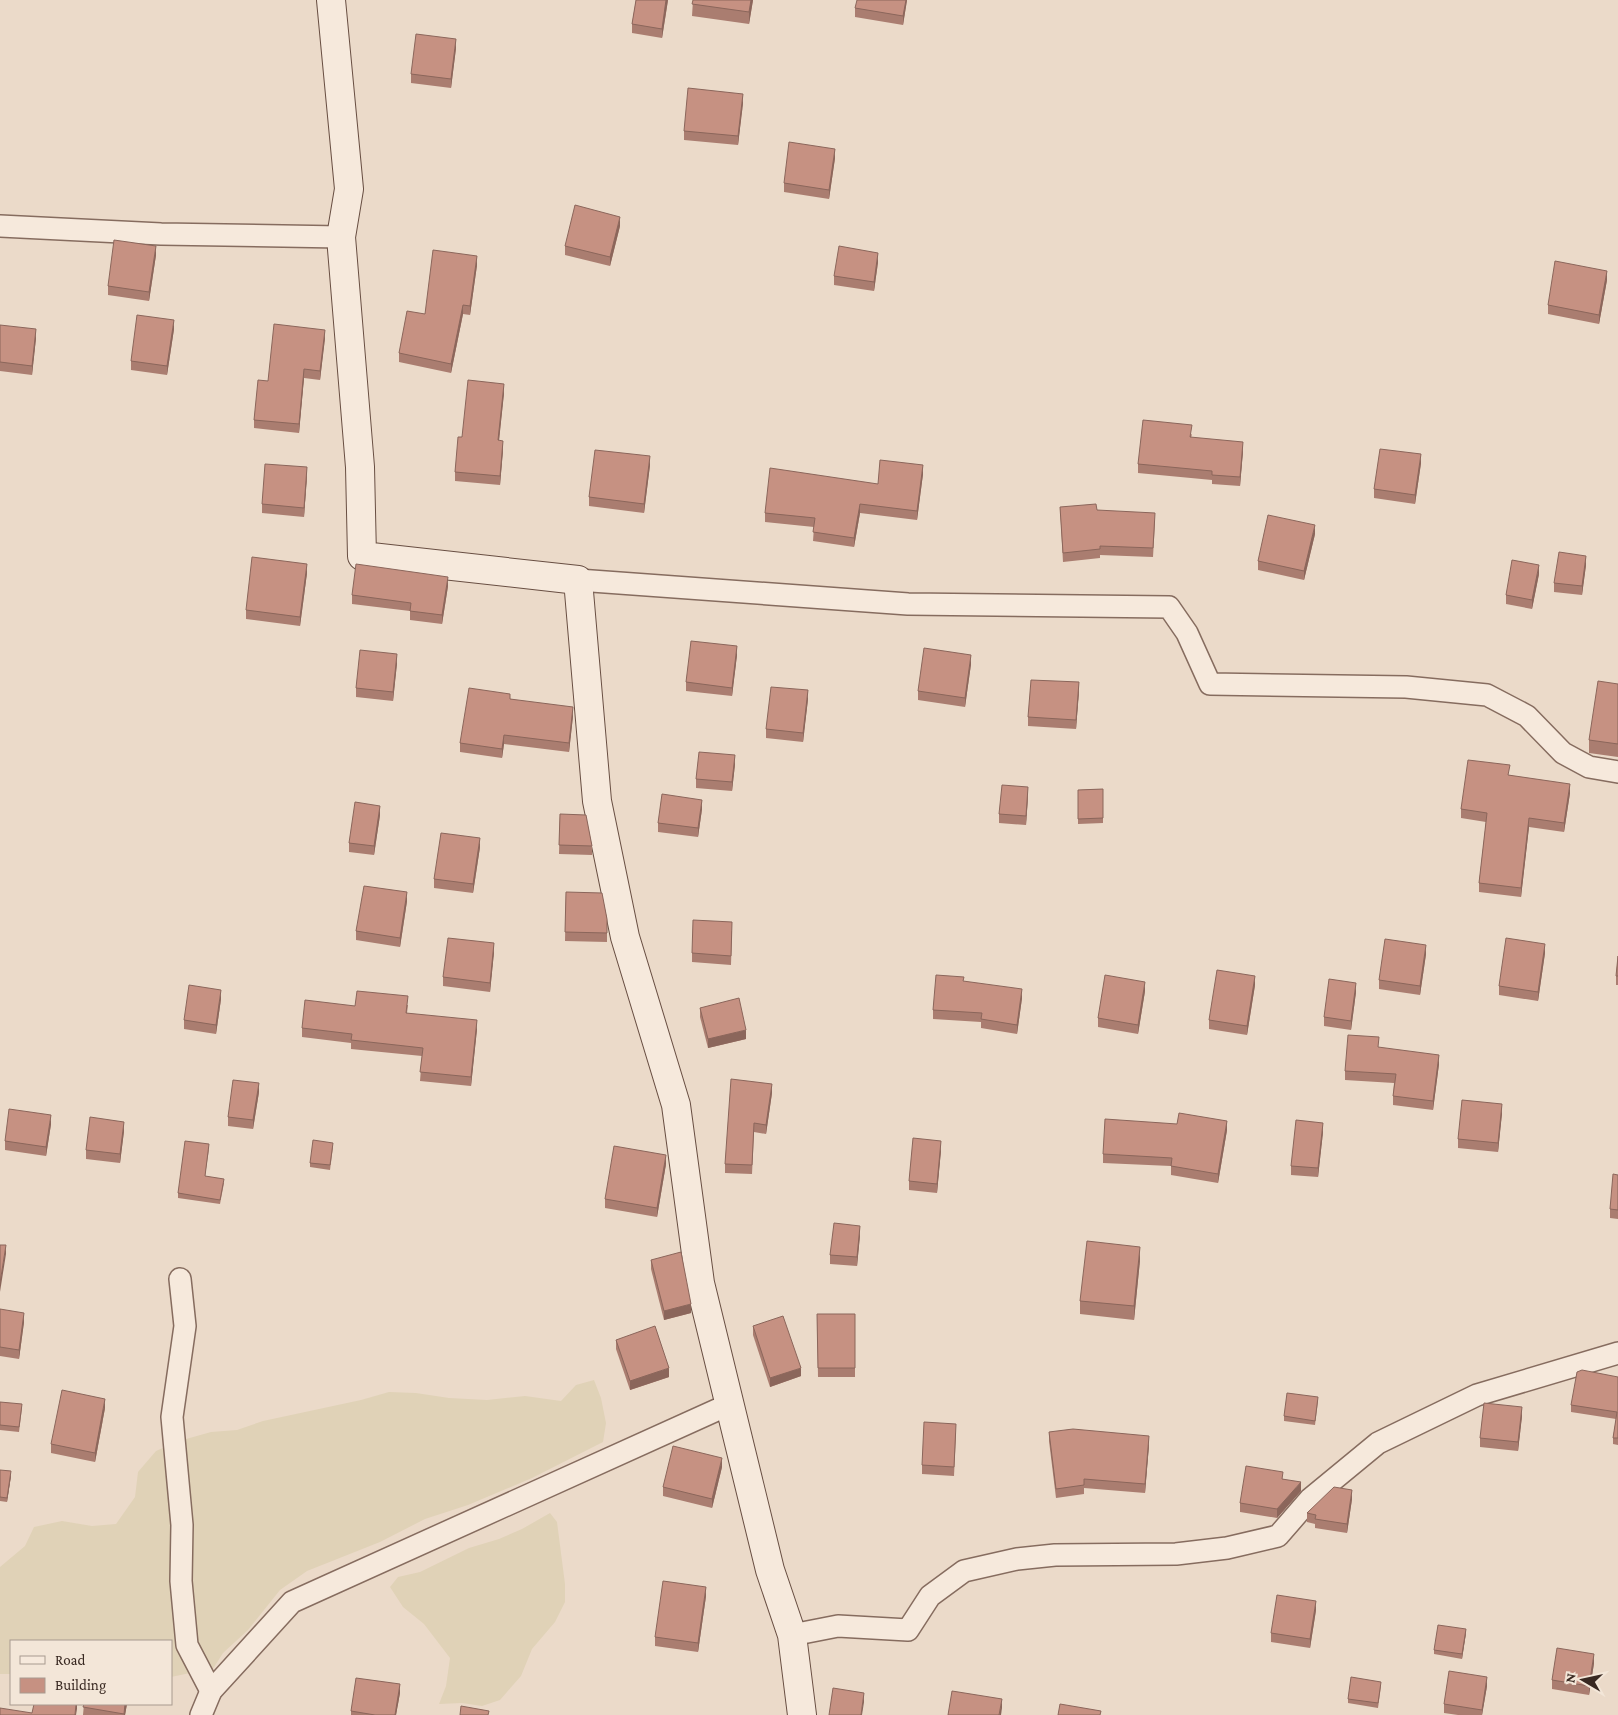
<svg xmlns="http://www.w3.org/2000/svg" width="1618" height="1715" viewBox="0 0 1618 1715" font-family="'Crimson Pro',serif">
	<rect width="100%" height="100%" fill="#ebdac9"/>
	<g fill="#e0d2b7">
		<path d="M594,1380L601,1398L606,1423L603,1442L532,1478L468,1505L425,1519L380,1542L307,1571L280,1590L248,1630L223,1653L202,1686L190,1673L171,1677V1641H11V1674H0V1567L25,1546L34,1527L62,1521L92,1526L116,1524L135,1497L138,1472L156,1451L179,1441L211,1432L237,1430L263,1421L361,1400L389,1392L416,1393L449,1398L487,1400L525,1396L561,1401L576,1385Z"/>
		<path d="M550,1513L557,1522L565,1584V1602L555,1622L532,1649L521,1676L500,1700L482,1706L462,1703L439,1704L446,1686L450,1658L424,1624L403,1607L390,1587L398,1577L420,1572L469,1548L499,1539L522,1529Z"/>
	</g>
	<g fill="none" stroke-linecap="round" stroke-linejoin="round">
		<g stroke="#866c5f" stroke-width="24">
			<g id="street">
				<path d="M0,226L161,234L341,237"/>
				<path d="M578,580L908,604L1169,607L1187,633L1210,684L1406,687L1487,695L1527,716L1563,753L1589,767L1618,772"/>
				<path d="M180,1279L185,1326L172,1417L182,1525L181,1581L187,1645L211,1691"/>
				<path d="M792,1635L838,1626L908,1630L930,1596L964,1571L1017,1559L1055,1555L1176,1554L1227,1548L1278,1536L1310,1499L1378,1443L1477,1395L1618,1353"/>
				<path d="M201,1715L211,1691L292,1602L730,1404"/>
			</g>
		</g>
		<g stroke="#684e42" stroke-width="30">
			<path id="secondary" d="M331,0L349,189L341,237L360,467L362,556L578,580L597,801L625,937L676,1105L700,1283L770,1570L792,1635L802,1715"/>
		</g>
		<use href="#street" stroke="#f6e9dc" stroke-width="21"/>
		<use href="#secondary" stroke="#f6e9dc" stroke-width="28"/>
	</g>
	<g fill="#aa7d70">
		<path d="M636,0H668L662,38L632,33V24Z"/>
		<path d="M693,0H753L749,24L692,16Z"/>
		<path d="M907,0L903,25L855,17V8Z"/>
		<path d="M456,48L451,88L411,83V74Z"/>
		<path d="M743,103L738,145L684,140V131Z"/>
		<path d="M835,158L829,199L784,192V183Z"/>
		<path d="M620,226L610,266L565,255V246Z"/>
		<path d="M156,255L149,301L108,295V286Z"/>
		<path d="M878,262L874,291L834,285V276Z"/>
		<path d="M477,265L470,315L463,314L451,373L399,362V353L425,314Z"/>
		<path d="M1607,280L1599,324L1548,314V305Z"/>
		<path d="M0,325L36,338L32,375L0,371Z"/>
		<path d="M174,329L167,375L131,370V361Z"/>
		<path d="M325,338L320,380L304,378L299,433L254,428V420L268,381Z"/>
		<path d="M504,393L499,441L503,450L500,485L455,481V472L462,437Z"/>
		<path d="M1192,434L1191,438L1243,451L1240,486L1212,484V480L1138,473V464Z"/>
		<path d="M1421,463L1415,504L1374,498V489Z"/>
		<path d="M650,465L644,513L589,506V497Z"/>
		<path d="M923,474L917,520L860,513L854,547L813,541L814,527L765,522V513L878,484Z"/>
		<path d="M307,476L304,517L262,513V504Z"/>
		<path d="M1060,507L1097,510L1155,522L1153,557L1100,555V558L1063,562Z"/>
		<path d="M1315,534L1304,580L1258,570V561Z"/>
		<path d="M1586,565L1582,595L1554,592V583Z"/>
		<path d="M307,573L300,626L246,619V610Z"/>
		<path d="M1539,574L1532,609L1506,604V595Z"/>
		<path d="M448,586L442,624L410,620V611L352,604V595Z"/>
		<path d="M737,655L732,696L686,691V682Z"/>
		<path d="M397,663L393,701L356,697V688Z"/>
		<path d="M971,664L965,707L918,700V691Z"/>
		<path d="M1618,684V757L1589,753V740Z"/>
		<path d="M1079,691L1076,729L1028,726V717Z"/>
		<path d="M510,699L573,716L569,752L504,744L502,758L460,752V743Z"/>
		<path d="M808,699L803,742L766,738V729Z"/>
		<path d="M735,764L732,791L696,788V779Z"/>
		<path d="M1510,775L1570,793L1564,832L1529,827L1521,897L1479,892V883L1486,822L1461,818V809Z"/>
		<path d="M1103,789V823L1078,824V790Z"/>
		<path d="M1028,796L1026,825L999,823V814Z"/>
		<path d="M702,809L698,837L658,832V823Z"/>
		<path d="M560,814L592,846V855L559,854Z"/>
		<path d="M380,815L374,855L349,852V843Z"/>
		<path d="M480,847L473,893L434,888V879Z"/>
		<path d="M566,892L607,919V942L565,941Z"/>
		<path d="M407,901L400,947L356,940V931Z"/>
		<path d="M732,931L731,965L692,962V953Z"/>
		<path d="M494,952L490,992L443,986V977Z"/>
		<path d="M1545,953L1538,1001L1499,995V986Z"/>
		<path d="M1426,954L1420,995L1379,989V980Z"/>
		<path d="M1618,956V985H1616V976Z"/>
		<path d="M964,982L1022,998L1017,1034L981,1028V1022L933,1019V1010Z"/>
		<path d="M1255,985L1247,1035L1209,1029V1020Z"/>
		<path d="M1145,991L1138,1034L1098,1027V1018Z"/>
		<path d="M1356,992L1351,1030L1324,1026V1017Z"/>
		<path d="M221,999L216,1034L184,1029V1020Z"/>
		<path d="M408,1005L407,1013L477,1029L471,1086L420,1081L422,1056L351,1049V1043L302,1037V1028L355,1006Z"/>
		<path d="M700,1008L746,1039L708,1048L700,1017Z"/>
		<path d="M1379,1048L1439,1064L1433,1110L1393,1105V1096L1394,1083L1345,1080V1071Z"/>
		<path d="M259,1092L253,1129L228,1126V1117Z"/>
		<path d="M772,1093L766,1134L754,1132L752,1174L725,1173V1164Z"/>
		<path d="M1502,1113L1498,1152L1458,1148V1139Z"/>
		<path d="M51,1124L46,1156L5,1150V1141Z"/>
		<path d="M1227,1130L1218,1183L1171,1175V1166L1103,1163V1154Z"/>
		<path d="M124,1131L120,1163L86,1159V1150Z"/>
		<path d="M1323,1132L1318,1177L1291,1175V1166Z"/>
		<path d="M333,1147L330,1170L310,1167V1163Z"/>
		<path d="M209,1149L205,1176L224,1183L220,1204L178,1198V1193Z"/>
		<path d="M941,1150L937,1193L909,1190V1181Z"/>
		<path d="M666,1164L657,1217L605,1208V1199Z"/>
		<path d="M1618,1175V1219L1610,1218V1209Z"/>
		<path d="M860,1235L857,1266L830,1264V1255Z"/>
		<path d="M651,1260L691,1313L664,1320L651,1269Z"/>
		<path d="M1140,1260L1134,1320L1080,1314V1301Z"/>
		<path d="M0,1309L24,1322L19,1359L0,1356Z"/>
		<path d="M817,1314H855V1377H818Z"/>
		<path d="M753,1326L801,1376L770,1387L753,1335Z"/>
		<path d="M616,1340L669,1377L630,1390L616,1349Z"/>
		<path d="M1618,1377V1445L1613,1444V1438L1616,1419L1571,1412V1405Z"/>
		<path d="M1318,1401L1315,1425L1284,1421V1416Z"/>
		<path d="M0,1402L22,1408L19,1432L0,1430Z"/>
		<path d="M105,1408L95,1462L51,1453V1444Z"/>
		<path d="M1522,1416L1518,1451L1480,1447V1438Z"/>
		<path d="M1049,1432L1149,1445L1145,1493L1084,1488V1494L1056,1498L1049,1441Z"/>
		<path d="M956,1433L954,1476L922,1474V1465Z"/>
		<path d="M722,1467L712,1508L663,1496V1487Z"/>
		<path d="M0,1470L11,1476L7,1502L0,1501Z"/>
		<path d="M1283,1479L1301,1491L1277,1518L1240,1512V1503Z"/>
		<path d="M1352,1499L1347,1533L1315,1528V1524L1307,1522V1513Z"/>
		<path d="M706,1596L698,1652L655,1646V1637Z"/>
		<path d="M1316,1610L1310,1648L1271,1642V1633Z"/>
		<path d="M1466,1633L1462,1659L1434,1654V1650Z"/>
		<path d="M1594,1663L1589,1695L1552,1689V1680Z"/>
		<path d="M1381,1686L1378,1708L1348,1703V1699Z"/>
		<path d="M1487,1686L1482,1715H1458L1444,1713V1704Z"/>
		<path d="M400,1693L396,1715H351V1711Z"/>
		<path d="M84,1704H127L125,1715H83Z"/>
	</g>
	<g fill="#8b665b">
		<path d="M666,0H668L662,38V29Z"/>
		<path d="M751,0H753L749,24V12Z"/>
		<path d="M906,0H907L903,25V16Z"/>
		<path d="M456,39V48L451,88V79Z"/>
		<path d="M743,94V103L738,145V136Z"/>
		<path d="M835,149V158L829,199V190Z"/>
		<path d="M620,217V226L610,266V257Z"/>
		<path d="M156,246V255L149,301V292Z"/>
		<path d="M878,253V262L874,291V282Z"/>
		<path d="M477,256V265L470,315V306Z"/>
		<path d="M1607,271V280L1599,324V315Z"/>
		<path d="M463,305V314L451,373V364Z"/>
		<path d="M174,320V329L167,375V366Z"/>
		<path d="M36,329V338L32,375V366Z"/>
		<path d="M325,330V338L320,380V371Z"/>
		<path d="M304,369V378L299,433V424Z"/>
		<path d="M504,384V393L498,449V440Z"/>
		<path d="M503,441V450L500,485V476Z"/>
		<path d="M1243,442V451L1240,486V477Z"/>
		<path d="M1421,454V463L1415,504V495Z"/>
		<path d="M650,456V465L644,513V504Z"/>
		<path d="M923,465V474L917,520V511Z"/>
		<path d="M307,467V476L304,517V508Z"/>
		<path d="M860,504V513L854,547V538Z"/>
		<path d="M1315,525V534L1304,580V571Z"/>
		<path d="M1586,556V565L1582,595V586Z"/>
		<path d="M307,564V573L300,626V617Z"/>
		<path d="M1539,565V574L1532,609V600Z"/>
		<path d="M448,577V586L442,624V615Z"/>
		<path d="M737,646V655L732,696V688Z"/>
		<path d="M397,654V663L393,701V692Z"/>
		<path d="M971,655V664L965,707V698Z"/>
		<path d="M1079,682V691L1076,729V720Z"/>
		<path d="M808,690V699L803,742V733Z"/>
		<path d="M573,707V716L569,752V743Z"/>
		<path d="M504,735V744L502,758V749Z"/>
		<path d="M735,755V764L732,791V782Z"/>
		<path d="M1570,784V793L1564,832V823Z"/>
		<path d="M1028,787V796L1026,825V816Z"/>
		<path d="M702,800V809L698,837V828Z"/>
		<path d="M380,806V815L374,855V846Z"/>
		<path d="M1529,818V827L1521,897V888Z"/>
		<path d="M480,838V847L473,893V884Z"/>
		<path d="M407,892V901L400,947V938Z"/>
		<path d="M494,943V952L490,992V983Z"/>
		<path d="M1545,944V953L1538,1001V992Z"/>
		<path d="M1426,945V954L1420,995V986Z"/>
		<path d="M1255,976V985L1247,1035V1026Z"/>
		<path d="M1145,982V991L1138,1034V1025Z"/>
		<path d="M1356,983V992L1351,1030V1021Z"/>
		<path d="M1022,989V998L1017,1034V1025Z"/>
		<path d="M221,990V999L216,1034V1025Z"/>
		<path d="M477,1020V1029L471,1086V1077Z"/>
		<path d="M746,1030V1039L708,1048V1039Z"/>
		<path d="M1439,1055V1064L1433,1110V1101Z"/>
		<path d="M259,1083V1092L253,1129V1120Z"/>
		<path d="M772,1084V1093L766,1134V1125Z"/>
		<path d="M1502,1104V1113L1498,1152V1143Z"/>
		<path d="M51,1115V1124L46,1156V1147Z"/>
		<path d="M1227,1121V1130L1218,1183V1174Z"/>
		<path d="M124,1122V1131L120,1163V1154Z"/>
		<path d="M1323,1123V1132L1318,1177V1168Z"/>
		<path d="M941,1141V1150L937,1193V1184Z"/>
		<path d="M666,1155V1164L657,1217V1208Z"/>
		<path d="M860,1226V1235L857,1266V1257Z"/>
		<path d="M6,1245V1254L0,1292V1283Z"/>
		<path d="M1140,1247V1260L1134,1320V1306Z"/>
		<path d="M691,1304V1313L664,1320V1311Z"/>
		<path d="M24,1313V1322L19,1359V1350Z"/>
		<path d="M669,1368V1377L630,1390V1381Z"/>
		<path d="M801,1368V1376L770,1387V1378Z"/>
		<path d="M105,1399V1408L95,1462V1453Z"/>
		<path d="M1522,1407V1416L1518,1451V1442Z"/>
		<path d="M1149,1436V1445L1145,1493V1484Z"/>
		<path d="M722,1458V1467L712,1508V1499Z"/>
		<path d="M11,1471V1476L7,1502V1498Z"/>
		<path d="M1301,1482V1491L1277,1518V1509Z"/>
		<path d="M1352,1490V1499L1347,1533V1524Z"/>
		<path d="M706,1587V1596L698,1652V1643Z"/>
		<path d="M1316,1601V1610L1310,1648V1639Z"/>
		<path d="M1466,1629V1633L1462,1659V1654Z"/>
		<path d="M1594,1654V1663L1589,1695V1686Z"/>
		<path d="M1487,1677V1686L1482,1715V1710Z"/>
		<path d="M400,1684V1693L396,1715H395Z"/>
		<path d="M864,1693V1702L862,1715H861Z"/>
		<path d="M1002,1699V1708L1001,1715H999Z"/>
		<path d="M76,1704H77V1709L76,1715H75Z"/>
		<path d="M125,1704H127L125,1715H124Z"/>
	</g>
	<g fill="#c69182" stroke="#8b665b">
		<path d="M636,0H666L662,29L632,24Z"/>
		<path d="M693,0H751L749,12L692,4Z"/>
		<path d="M857,0H906L903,16L855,8Z"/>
		<path d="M416,34L456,39L451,79L411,74Z"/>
		<path d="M688,88L743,94L738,136L684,131Z"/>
		<path d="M789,142L835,149L829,190L784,183Z"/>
		<path d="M575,205L620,217L610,257L565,246Z"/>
		<path d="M114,240L156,246L149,292L108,286Z"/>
		<path d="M839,246L878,253L874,282L834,276Z"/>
		<path d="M433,250L477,256L470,306L463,305L451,364L399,353L407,311L425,314Z"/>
		<path d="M1555,261L1607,271L1599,315L1548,305Z"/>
		<path d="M137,315L174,320L167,366L131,361Z"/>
		<path d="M274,324L325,330L320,371L304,369L299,424L254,420L258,380L268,381Z"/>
		<path d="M0,325L36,329L32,366L0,362Z"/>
		<path d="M468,380L504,384L498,440L503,441L500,476L455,472L458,437H462Z"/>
		<path d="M1143,420L1192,425L1190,437L1243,442L1240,477L1212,475V471L1138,464Z"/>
		<path d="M1380,449L1421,454L1415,495L1374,489Z"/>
		<path d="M595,450L650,456L644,504L589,497Z"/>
		<path d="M880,460L923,465L917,511L860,504L854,538L813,532L815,518L765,513L770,468L878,484Z"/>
		<path d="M265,464L307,467L304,508L262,504Z"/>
		<path d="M1096,504L1097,510L1155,513L1153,548L1100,546V549L1063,553L1060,507Z"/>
		<path d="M1268,515L1315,525L1304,571L1258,561Z"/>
		<path d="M1559,552L1586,556L1582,586L1554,583Z"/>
		<path d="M252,557L307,564L300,617L246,610Z"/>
		<path d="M1512,560L1539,565L1532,600L1506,595Z"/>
		<path d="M356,564L448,577L442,615L410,611L411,603L352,595Z"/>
		<path d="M691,641L737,646L732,688L686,682Z"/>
		<path d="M924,648L971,655L965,698L918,691Z"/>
		<path d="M360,650L397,654L393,692L356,688Z"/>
		<path d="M1031,680L1079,682L1076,720L1028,717Z"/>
		<path d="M1598,681L1618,684V744L1589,740Z"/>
		<path d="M771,687L808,690L803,733L766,729Z"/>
		<path d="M469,688L510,694V699L573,707L569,743L504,735L502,749L460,743Z"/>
		<path d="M699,752L735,755L732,782L696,779Z"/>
		<path d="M1468,760L1510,765L1508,775L1570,784L1564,823L1529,818L1521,888L1479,883L1487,813L1461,809Z"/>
		<path d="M1002,785L1028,787L1026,816L999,814Z"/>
		<path d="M1103,789V818L1078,819V790Z"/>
		<path d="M662,794L702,800L698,828L658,823Z"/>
		<path d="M355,802L380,806L374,846L349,843Z"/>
		<path d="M560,814L586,815L592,846L559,845Z"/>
		<path d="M441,833L480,838L473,884L434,879Z"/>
		<path d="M364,886L407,892L400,938L356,931Z"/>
		<path d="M566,892L602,893L607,919V933L565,932Z"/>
		<path d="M693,920L732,922L731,956L692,953Z"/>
		<path d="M448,938L494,943L490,983L443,977Z"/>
		<path d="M1506,938L1545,944L1538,992L1499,986Z"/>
		<path d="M1385,939L1426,945L1420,986L1379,980Z"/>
		<path d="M1618,956V976H1616Z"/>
		<path d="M1217,970L1255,976L1247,1026L1209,1020Z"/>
		<path d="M936,975L964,977L963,981L1022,989L1017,1025L981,1019L982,1013L933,1010Z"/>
		<path d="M1105,975L1145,982L1138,1025L1098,1018Z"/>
		<path d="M1329,979L1356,983L1351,1021L1324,1017Z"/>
		<path d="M189,985L221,990L216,1025L184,1020Z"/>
		<path d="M357,991L408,996L406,1013L477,1020L471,1077L420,1072L423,1048L351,1040L352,1034L302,1028L305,1000L355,1006Z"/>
		<path d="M739,998L746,1030L708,1039L700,1008Z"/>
		<path d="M1348,1035L1379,1037L1378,1047L1439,1055L1433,1101L1393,1096L1396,1074L1345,1071Z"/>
		<path d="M731,1079L772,1084L766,1125L754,1123L752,1165L725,1164Z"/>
		<path d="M233,1080L259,1083L253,1120L228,1117Z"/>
		<path d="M1462,1100L1502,1104L1498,1143L1458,1139Z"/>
		<path d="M9,1109L51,1115L46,1147L5,1141Z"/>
		<path d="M1179,1113L1227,1121L1218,1174L1171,1166L1172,1158L1103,1154L1105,1119L1177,1124Z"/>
		<path d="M90,1117L124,1122L120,1154L86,1150Z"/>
		<path d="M1296,1120L1323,1123L1318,1168L1291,1166Z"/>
		<path d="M913,1138L941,1141L937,1184L909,1181Z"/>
		<path d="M313,1140L333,1143L330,1165L310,1163Z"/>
		<path d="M185,1141L209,1144L205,1176L224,1179L220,1200L178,1193Z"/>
		<path d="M614,1146L666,1155L657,1208L605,1199Z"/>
		<path d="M1613,1174L1618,1175V1210L1610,1209Z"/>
		<path d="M834,1223L860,1226L857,1257L830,1255Z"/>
		<path d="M1087,1241L1140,1247L1134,1306L1080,1301Z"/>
		<path d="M0,1245H6L0,1283Z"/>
		<path d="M681,1252L691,1304L664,1311L651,1260Z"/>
		<path d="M0,1309L24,1313L19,1350L0,1347Z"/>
		<path d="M817,1314H855V1368H818Z"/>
		<path d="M783,1316L801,1368L770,1378L753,1326Z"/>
		<path d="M655,1326L669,1368L630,1381L616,1340Z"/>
		<path d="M1582,1370L1618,1377V1438H1613L1617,1412L1571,1405L1577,1372Z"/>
		<path d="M62,1390L105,1399L95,1453L51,1444Z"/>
		<path d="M1287,1393L1318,1397L1315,1421L1284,1416Z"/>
		<path d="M0,1402L22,1404L19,1427L0,1425Z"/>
		<path d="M1484,1403L1522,1407L1518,1442L1480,1438Z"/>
		<path d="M924,1422L956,1424L954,1467L922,1465Z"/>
		<path d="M1073,1429L1149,1436L1145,1484L1084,1479V1485L1056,1489L1049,1432Z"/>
		<path d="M673,1446L722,1458L712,1499L663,1487Z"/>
		<path d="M1246,1466L1283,1472L1282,1479L1301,1482L1277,1509L1240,1503Z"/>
		<path d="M0,1470L11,1471L7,1498L0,1497Z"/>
		<path d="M1334,1487L1352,1490L1347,1524L1315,1519L1316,1515L1307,1513Z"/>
		<path d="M663,1581L706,1587L698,1643L655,1637Z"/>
		<path d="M1277,1595L1316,1601L1310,1639L1271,1633Z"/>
		<path d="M1438,1625L1466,1629L1462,1654L1434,1650Z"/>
		<path d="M1557,1648L1594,1654L1589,1686L1552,1680Z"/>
		<path d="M1449,1671L1487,1677L1482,1710L1444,1704Z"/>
		<path d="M1351,1677L1381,1682L1378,1703L1348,1699Z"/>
		<path d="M356,1678L400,1684L395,1715H375L351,1711Z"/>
		<path d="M833,1688L864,1693L861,1715H829Z"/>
		<path d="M952,1691L1002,1699L999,1715H948Z"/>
		<path d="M34,1704H76L75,1715H0V1708L32,1713Z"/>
		<path d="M84,1704H125L124,1714L83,1707Z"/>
		<path d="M1060,1704L1101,1711L1100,1715H1058Z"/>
		<path d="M461,1706L489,1711L488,1715H460Z"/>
	</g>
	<rect x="10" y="1640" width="162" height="65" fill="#f3e6d8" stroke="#a89a8f"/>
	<rect x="20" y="1656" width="25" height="8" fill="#f6e9dc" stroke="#a89a8f"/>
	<text x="55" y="1665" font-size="15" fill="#382821">Road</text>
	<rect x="20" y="1678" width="25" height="15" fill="#c69182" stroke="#a89a8f"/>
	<text x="55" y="1690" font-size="15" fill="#382821">Building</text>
	<g transform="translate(1583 1680) rotate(279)" stroke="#f3e6d8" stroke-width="4" paint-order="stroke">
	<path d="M0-4L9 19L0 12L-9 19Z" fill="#382821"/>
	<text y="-8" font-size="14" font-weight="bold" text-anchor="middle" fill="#382821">N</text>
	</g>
</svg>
